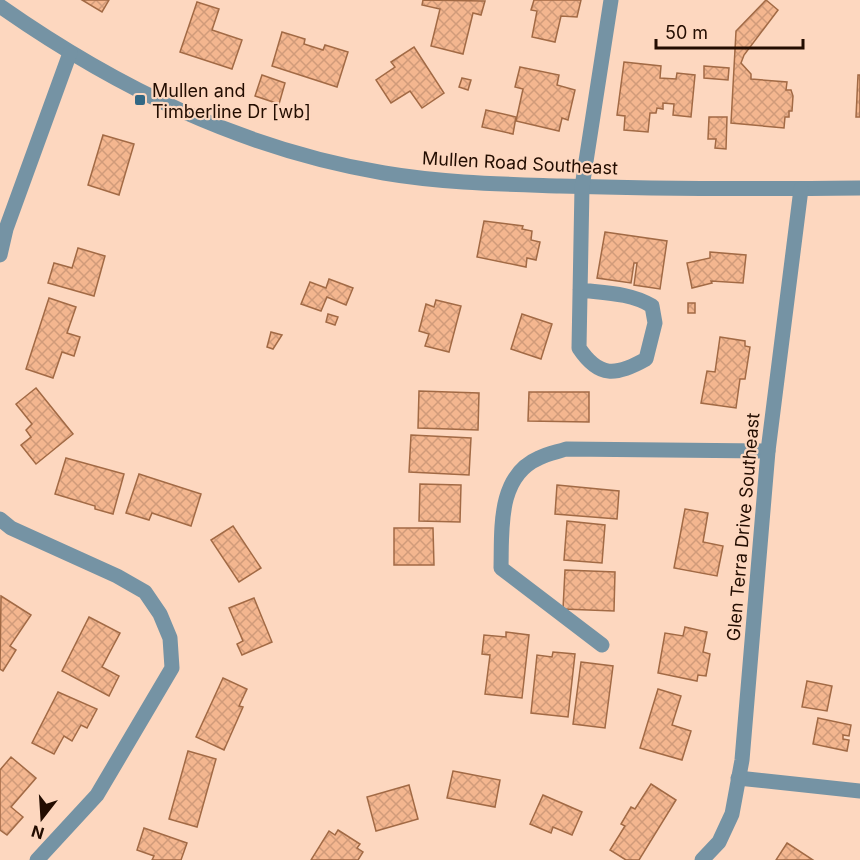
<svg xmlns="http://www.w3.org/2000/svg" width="860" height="860" viewBox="0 0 860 860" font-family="Inter,sans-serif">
	<defs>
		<pattern id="building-cross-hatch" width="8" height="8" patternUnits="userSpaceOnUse" patternTransform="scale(1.5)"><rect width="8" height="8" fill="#f4b68f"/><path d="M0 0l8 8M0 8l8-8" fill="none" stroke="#d19b7a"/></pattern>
	</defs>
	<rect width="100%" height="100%" fill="#fdd7bf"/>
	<g fill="url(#building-cross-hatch)" stroke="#a26a45" stroke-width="1.5">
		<path d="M82,0H109L102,12Z"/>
		<path d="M423,0L485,1L481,15L473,13L463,54L431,46L440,9L422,5Z"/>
		<path d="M534,0H581L577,17L561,16L555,42L532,37L537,11L531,10Z"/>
		<path d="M766,0L778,10L744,55L741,63L751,74V79L787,82L786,90H791L793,96L792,111H789V117H785L784,128L731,123L736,31Z"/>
		<path d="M197,2L219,9L212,30L242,40L232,69L180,52Z"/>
		<path d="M282,32L305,39L304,44L323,50L325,45L348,52L337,87L272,66Z"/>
		<path d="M414,47L444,93L422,108L410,91L391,103L376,80L395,67L391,62Z"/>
		<path d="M624,62L661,66L660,78L676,79L677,73L695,75L691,117L673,115L674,104L663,103V109L657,108L656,113H650L648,132L624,130L625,116L617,115Z"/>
		<path d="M704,66L729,68L728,80L704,78Z"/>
		<path d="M520,67L559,75L557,85L575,90L568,120L562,118L559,131L516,121L523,89L515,87Z"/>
		<path d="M262,75L285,83L279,104L255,96Z"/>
		<path d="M858,75H860V117H856Z"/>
		<path d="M462,78L471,80L468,90L459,87Z"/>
		<path d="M486,110L516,117L513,134L482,127Z"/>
		<path d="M709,117H727L726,149L715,148L716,139H708Z"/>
		<path d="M103,135L134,144L119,195L88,185Z"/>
		<path d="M484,221L523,226L522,229L532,231L531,240L540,242L536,260L527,258L526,267L477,257Z"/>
		<path d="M605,232L667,241L660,289L634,285L637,263H634L631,283L597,278Z"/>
		<path d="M78,248L105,256L94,296L48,283L54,263L72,268Z"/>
		<path d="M710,252L746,255L743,283L711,281L712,283L692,288L687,263L710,258Z"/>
		<path d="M329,279L353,288L346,305L327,297L321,311L301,304L310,282L326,288Z"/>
		<path d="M49,298L76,307L67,333L80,337L74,356L62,352L53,378L26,369Z"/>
		<path d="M436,300L461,306L449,352L425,346L429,334L419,331L426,304L434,307Z"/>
		<rect x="688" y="303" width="7" height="10"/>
		<path d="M328,314L338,317L335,325L326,322Z"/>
		<path d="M522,314L552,324L541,359L511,349Z"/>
		<path d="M271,332L282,335L273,349L267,347Z"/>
		<path d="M720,337L745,341V346L750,347L745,379H740L736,408L701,403L707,371L715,372Z"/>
		<path d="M36,388L73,434L36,464L21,445L31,437L26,430L32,424L16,404Z"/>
		<path d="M419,391L479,393L478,430L418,428Z"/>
		<path d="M529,392H589V422L528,421Z"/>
		<path d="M411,435L471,438L469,475L409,472Z"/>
		<path d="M66,458L124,474L113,514L95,509V506L55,494Z"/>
		<path d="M139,474L201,494L191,526L152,513L149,520L126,513Z"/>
		<path d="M420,484L461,485L460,522L419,521Z"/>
		<path d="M557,485L619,491L617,519L555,514Z"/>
		<path d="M685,509L708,513L703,542L723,546L717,576L674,568Z"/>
		<path d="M567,521L605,525L602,563L564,560Z"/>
		<path d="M233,526L261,568L239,582L211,540Z"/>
		<path d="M394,528H433L434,565H394Z"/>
		<path d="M565,570L615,572L614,611L563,609Z"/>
		<path d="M1,596L31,615L10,646L16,650L3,671L0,669Z"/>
		<path d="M254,598L272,642L242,655L237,644L243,641L229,608Z"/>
		<path d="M89,617L120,633L102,667L119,676L109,696L62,671Z"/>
		<path d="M685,627L707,632L703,652L710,654L706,676L698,675L697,681L658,673L665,633L683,636Z"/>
		<path d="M506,632L529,635L522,698L485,694L490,655L482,654L484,635L506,637Z"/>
		<path d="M553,652L575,654L568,717L531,713L537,655L552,657Z"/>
		<path d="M581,662L613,666L605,728L573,724Z"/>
		<path d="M223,678L247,689L239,706L243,707L224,750L196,737Z"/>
		<path d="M807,681L832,686L827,711L802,707Z"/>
		<path d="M658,689L681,696L672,725L691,731L682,760L640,748Z"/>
		<path d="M58,692L97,709L87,728L81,725L72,741L64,736L54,754L32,743Z"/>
		<path d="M818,718L851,725L849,736L843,735V739L849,740L847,751L813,744Z"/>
		<path d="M188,751L216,759L197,827L169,819Z"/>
		<path d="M11,757L36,778L11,807L23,817L7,835L0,830V770Z"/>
		<path d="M453,771L500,780L495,807L447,798Z"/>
		<path d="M651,784L676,800L639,860H626L610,850L625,826L621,824L631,807L635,809Z"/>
		<path d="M409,785L418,819L376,831L367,797Z"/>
		<path d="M543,795L582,812L572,835L553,827L551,833L530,824Z"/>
		<path d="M144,828L187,843L181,860H152L154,856L137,850Z"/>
		<path d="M338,830L360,844L357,848L363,852L358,860H311L329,831L335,835Z"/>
		<path d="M787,843L813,860H776Z"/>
	</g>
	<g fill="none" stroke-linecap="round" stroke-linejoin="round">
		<g stroke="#7593a4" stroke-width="15">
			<path d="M0,6C117,88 242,149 384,173C443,183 501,184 560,186C660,189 760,189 860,188"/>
			<path d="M0,255L6,229L70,53"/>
			<path d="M580,290C605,293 631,293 652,306L655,323L646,359C616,376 599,378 579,348L582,187L611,0"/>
			<path d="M0,519L11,528L117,576L145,592L160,614L170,638L172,668L97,795L37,860"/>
			<path d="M602,645L501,568C502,530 497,476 539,458C547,454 557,452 566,449L768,451"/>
			<path d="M738,778L860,791"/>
			<path d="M702,860L719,842L732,814L742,760L768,451L801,189"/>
		</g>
	</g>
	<rect fill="#336884" stroke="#fdd7bf" stroke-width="2" x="134" y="94" width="12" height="12" rx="3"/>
	<g text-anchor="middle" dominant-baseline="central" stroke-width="4.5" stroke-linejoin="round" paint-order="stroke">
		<g font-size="18" fill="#230d01" stroke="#fdd7bf" text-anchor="start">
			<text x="152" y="90">Mullen and<tspan x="152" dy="21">Timberline Dr [wb]</tspan></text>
		</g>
		<g font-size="18" fill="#230d01" stroke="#fdd7bf">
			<text transform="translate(520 163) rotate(3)">Mullen Road Southeast</text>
			<text transform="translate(743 527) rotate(-85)">Glen Terra Drive Southeast</text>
		</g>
	</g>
	<g transform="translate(42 818) rotate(197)" stroke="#fdd7bf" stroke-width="4.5" paint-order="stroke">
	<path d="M0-4.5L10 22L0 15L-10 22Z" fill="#230d01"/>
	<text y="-9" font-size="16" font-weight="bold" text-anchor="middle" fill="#230d01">N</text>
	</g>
	<path d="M656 39v9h147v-9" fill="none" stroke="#230d01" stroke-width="3"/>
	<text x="665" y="39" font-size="18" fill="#230d01" stroke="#fdd7bf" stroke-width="4.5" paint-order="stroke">50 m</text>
</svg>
